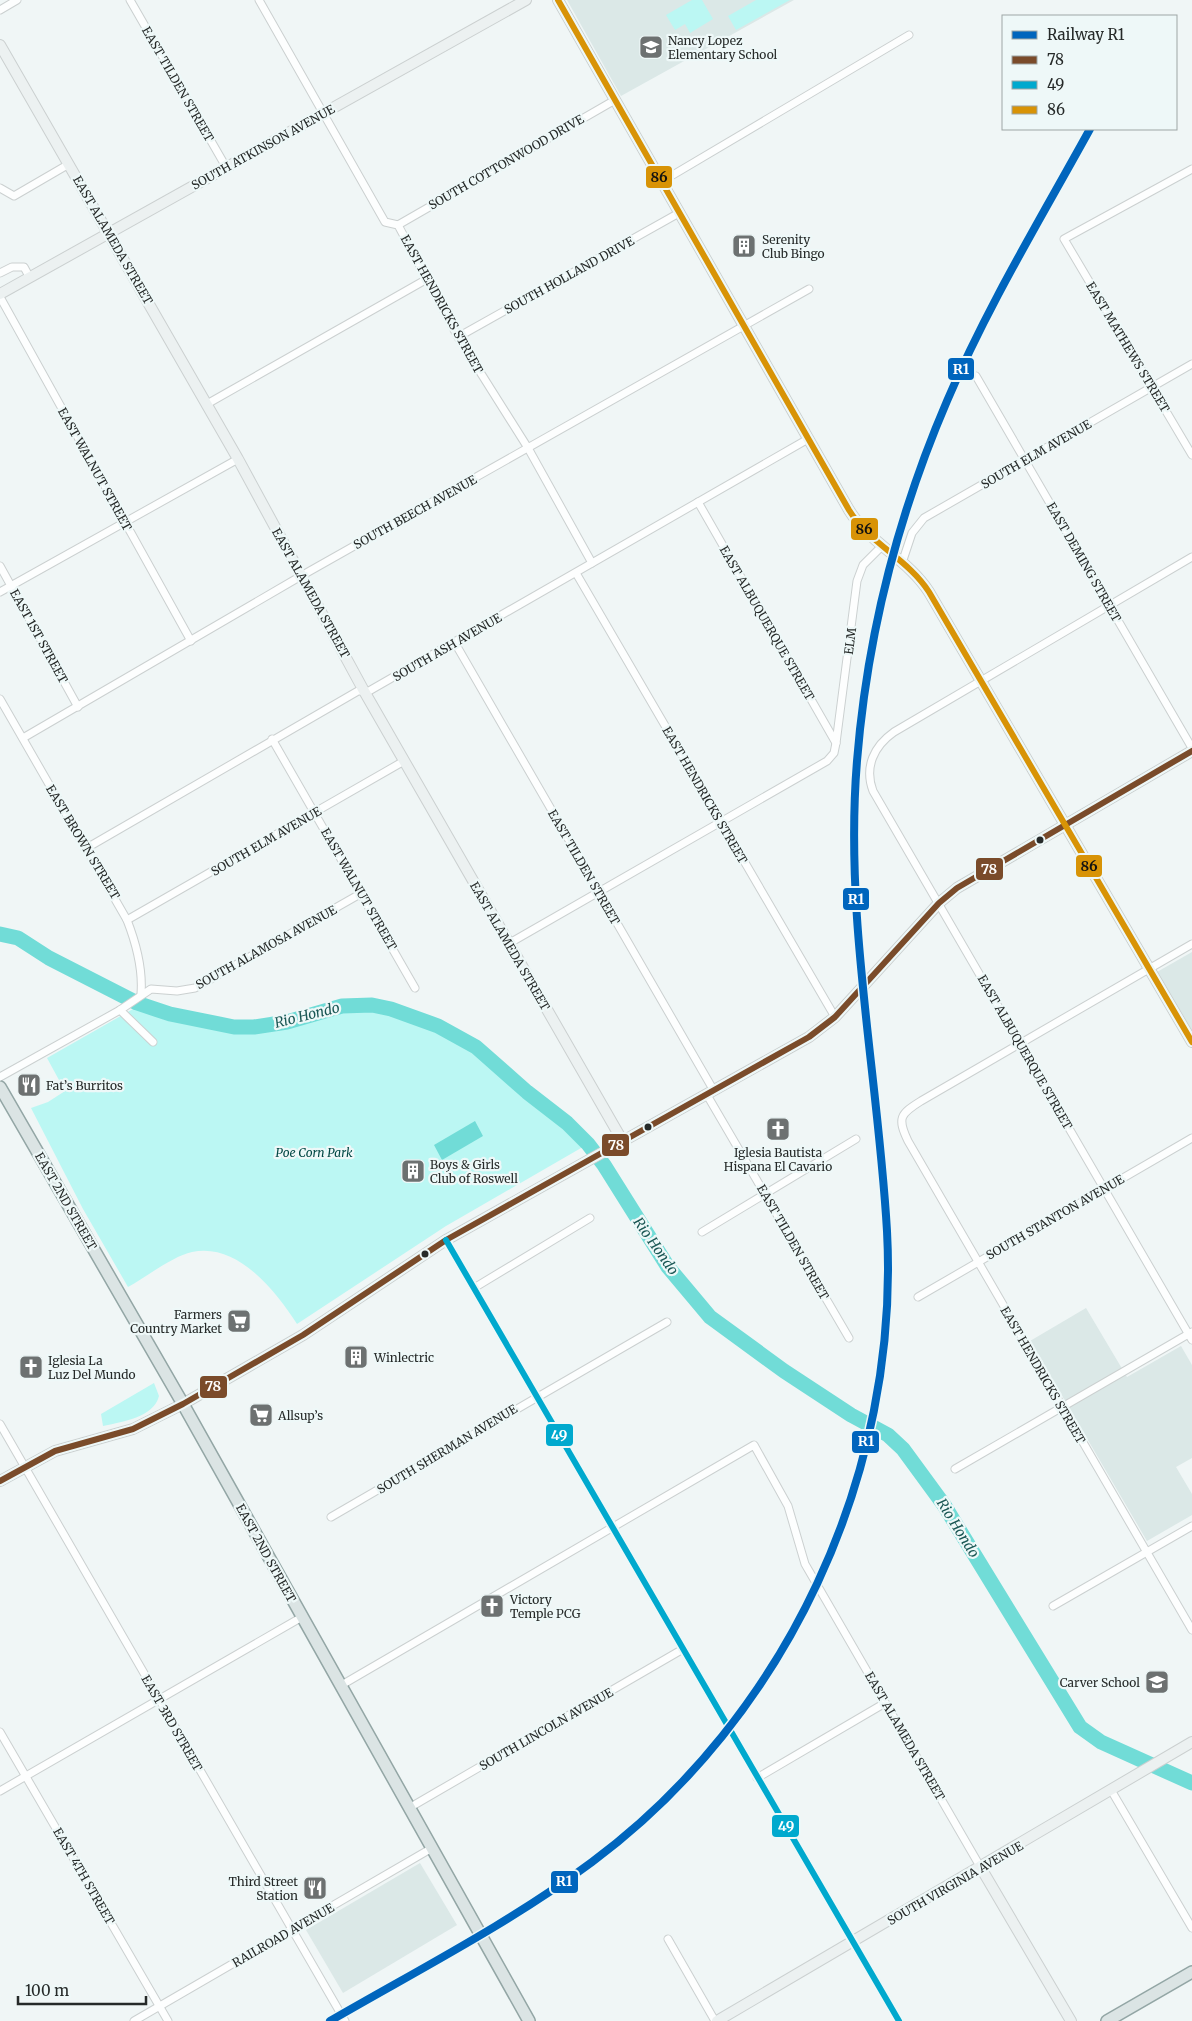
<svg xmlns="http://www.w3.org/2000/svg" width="1192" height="2021" viewBox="0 0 1192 2021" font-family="Merriweather,serif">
	<rect width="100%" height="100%" fill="#f0f6f6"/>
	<g fill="#dbe8e7">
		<path d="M567,0H794L621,96Z"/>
		<path d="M1192,952V1032L1157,972Z"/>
		<path d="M1086,1308L1127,1377L1181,1346L1192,1365V1458L1176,1467L1192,1494V1515L1147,1541L1030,1341Z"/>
		<path d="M420,1863L457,1925L343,1993L306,1930Z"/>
	</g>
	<g fill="#bbf7f3">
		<path d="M692,0H702L713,19L690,33L685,24L675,30L666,15Z"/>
		<path d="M756,0H790L736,30L728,16Z"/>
		<path d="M357,1004C398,1007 442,1022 475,1046C493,1060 509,1078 527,1092C548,1109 569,1124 588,1144L446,1226L297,1324C276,1292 238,1242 192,1252C173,1256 146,1277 128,1287L83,1209L31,1108L48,1102L65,1091L47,1058L140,1005C174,1018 235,1031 271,1025C300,1020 328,1008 357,1004Z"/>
		<path d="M154,1383L159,1396C154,1417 122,1422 103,1426L101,1414Z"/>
	</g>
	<path fill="#71dcd7" d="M475,1121L483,1136L442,1160L434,1145Z"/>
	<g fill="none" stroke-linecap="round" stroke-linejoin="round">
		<path stroke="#71dcd7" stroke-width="15" d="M0,934L18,938L49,958L137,1003L170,1014L234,1027H254L287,1022L342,1006L372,1005L391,1009L438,1026L476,1047L527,1092L567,1123L588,1144L604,1165L668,1267L710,1317L784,1371L851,1415L888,1435L903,1449L944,1505L1080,1727L1101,1742L1192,1783"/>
		<g stroke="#cbd0d0" stroke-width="9">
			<g id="street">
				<path d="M130,0L226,167"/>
				<path d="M259,0L385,222L398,225L458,337L528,448L592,563"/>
				<path d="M0,10L17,0"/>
				<path d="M1192,169L1064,239L1192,455"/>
				<path d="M661,182L909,35"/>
				<path d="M0,188L14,196L69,164"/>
				<path d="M398,225L615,100"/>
				<path d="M0,273L12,267H24L30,278"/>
				<path d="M0,297L191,641"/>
				<path d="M458,337L679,213"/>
				<path d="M976,376L1192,748"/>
				<path d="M207,404L427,279"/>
				<path d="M698,502L836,743"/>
				<path d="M1192,557L894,732C874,746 864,767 873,791L1192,1340"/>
				<path d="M902,563L912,533L924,518L1192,364"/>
				<path d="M0,566L78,707"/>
				<path d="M576,573L835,1017"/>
				<path d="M0,592L238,459"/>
				<path d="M455,643L714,1091"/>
				<path d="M0,699L127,920C136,943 143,969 141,994"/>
				<path d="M23,738L301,576L809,289"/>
				<path d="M272,739L415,988"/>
				<path d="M85,849L358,691H369L808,439"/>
				<path d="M127,920L404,761"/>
				<path d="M508,944L827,761L834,753L836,743L857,581L863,565L881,547"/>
				<path d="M1192,944L921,1101C900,1114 897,1118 908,1141L1192,1630"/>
				<path d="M120,1010L153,1042"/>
				<path d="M0,1077L120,1010L151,989L177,991L195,988L360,894"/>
				<path d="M707,1095L849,1338"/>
				<path d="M702,1232L856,1139"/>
				<path d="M446,1240L899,2021"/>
				<path d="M474,1288L590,1218"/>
				<path d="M918,1297L1192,1138"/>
				<path d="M0,1424L345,2021"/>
				<path d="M955,1469L1192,1332"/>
				<path d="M331,1517L667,1322"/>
				<path d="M1053,1606L1192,1526"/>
				<path d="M340,1686L754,1445L788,1506L805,1564L981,1868"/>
				<path d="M0,1732L168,2021"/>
				<path d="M757,1778L885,1703"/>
				<path d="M1111,1790L1192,1928"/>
				<path d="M0,1791L302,1617"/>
				<path d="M409,1808L683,1649"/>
				<path d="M668,1939L715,2021"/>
				<path d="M134,2021L432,1848"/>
			</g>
		</g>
		<g stroke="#cbd0d0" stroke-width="12">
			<g id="secondary">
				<path d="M558,0L849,510C870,544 908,559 929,592L1192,1042"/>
				<path d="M0,45L238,459L364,691L622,1140"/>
				<path d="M0,294L526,0"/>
				<path d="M0,1481L55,1451L133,1429L183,1404L303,1335L446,1240L809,1037L835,1017L939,903L957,888L1192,751"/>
				<path d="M981,1868L1071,2021"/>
				<path d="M717,2021L1192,1742"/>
			</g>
		</g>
		<g stroke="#93a6a5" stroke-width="14">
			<g id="primary">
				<path d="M0,1087L183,1404L529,2021"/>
				<path d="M1107,2021L1192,1972"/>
			</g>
		</g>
		<use href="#street" stroke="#fdfefe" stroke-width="7"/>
		<use href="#secondary" stroke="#ecf1f1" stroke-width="10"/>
		<use href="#primary" stroke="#dbe4e4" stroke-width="11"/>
		<g stroke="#eef8f8" stroke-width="10">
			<path id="bus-1" d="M0,1481L55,1451L133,1429L183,1404L303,1335L446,1240L809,1037L835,1017L939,903L957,888L1192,751"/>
		</g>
		<g stroke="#eef8f8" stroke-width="10">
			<path id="bus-2" d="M446,1240L899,2021"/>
		</g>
		<g stroke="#eef8f8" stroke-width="10">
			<path id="bus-3" d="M558,0L849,510C870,544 908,559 929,592L1192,1042"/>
		</g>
		<use href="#bus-1" stroke="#7a4b2a" stroke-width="6"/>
		<use href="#bus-2" stroke="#00a9ce" stroke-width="6"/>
		<use href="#bus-3" stroke="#d89306" stroke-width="6"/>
		<g stroke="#eef8f8" stroke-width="11">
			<path id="rail-1" d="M330,2021C418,1970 510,1923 592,1862C787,1717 900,1473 887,1231C878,1074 844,919 857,761C867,637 898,515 947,401C987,307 1041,218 1090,129"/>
		</g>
		<use href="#rail-1" stroke="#0065bd" stroke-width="8"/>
	</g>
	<defs>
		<g id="school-square" transform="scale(1.25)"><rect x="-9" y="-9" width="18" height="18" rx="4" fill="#6d7171" stroke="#eef8f8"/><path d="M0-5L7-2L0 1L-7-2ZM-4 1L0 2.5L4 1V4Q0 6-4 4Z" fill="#fff"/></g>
		<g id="building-square" transform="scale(1.25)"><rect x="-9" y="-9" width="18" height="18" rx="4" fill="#6d7171" stroke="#eef8f8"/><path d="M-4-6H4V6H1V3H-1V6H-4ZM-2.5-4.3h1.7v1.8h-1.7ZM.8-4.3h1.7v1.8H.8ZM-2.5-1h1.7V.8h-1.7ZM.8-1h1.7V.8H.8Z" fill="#fff"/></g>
		<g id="restaurant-square" transform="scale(1.25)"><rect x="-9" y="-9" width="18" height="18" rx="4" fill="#6d7171" stroke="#eef8f8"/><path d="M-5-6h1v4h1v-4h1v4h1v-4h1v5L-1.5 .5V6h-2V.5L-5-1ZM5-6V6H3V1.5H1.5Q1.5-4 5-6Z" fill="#fff"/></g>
		<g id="church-square" transform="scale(1.25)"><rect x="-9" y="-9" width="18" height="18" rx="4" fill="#6d7171" stroke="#eef8f8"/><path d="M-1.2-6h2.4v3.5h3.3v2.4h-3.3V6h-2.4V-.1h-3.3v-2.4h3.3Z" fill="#fff"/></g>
		<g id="supermarket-square" transform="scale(1.25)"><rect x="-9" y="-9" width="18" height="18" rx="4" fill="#6d7171" stroke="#eef8f8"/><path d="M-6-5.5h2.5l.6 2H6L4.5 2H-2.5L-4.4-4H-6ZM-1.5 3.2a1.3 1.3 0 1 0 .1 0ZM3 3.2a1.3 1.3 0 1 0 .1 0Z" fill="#fff"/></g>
	</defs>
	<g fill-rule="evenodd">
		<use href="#school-square" x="651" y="47"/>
		<use href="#building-square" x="744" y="246"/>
		<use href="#restaurant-square" x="29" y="1085"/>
		<use href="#church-square" x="778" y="1129"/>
		<use href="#building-square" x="413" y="1171"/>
		<use href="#supermarket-square" x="239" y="1321"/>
		<use href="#building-square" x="356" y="1357"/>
		<use href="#church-square" x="31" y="1367"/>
		<use href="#supermarket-square" x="261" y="1415"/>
		<use href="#church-square" x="492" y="1606"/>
		<use href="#school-square" x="1157" y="1682"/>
		<use href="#restaurant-square" x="315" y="1888"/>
	</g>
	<g fill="#262a29" stroke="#eef8f8" stroke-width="2">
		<circle cx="1040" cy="840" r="4.5"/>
		<circle cx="648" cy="1127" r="4.5"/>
		<circle cx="425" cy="1254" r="4.5"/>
	</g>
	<g text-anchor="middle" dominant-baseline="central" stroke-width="4.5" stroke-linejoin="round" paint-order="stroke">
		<g font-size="12" fill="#262a29" stroke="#eef8f8" text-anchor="start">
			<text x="668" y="40">Nancy Lopez<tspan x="668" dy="14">Elementary School</tspan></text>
			<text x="762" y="239">Serenity<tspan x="762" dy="14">Club Bingo</tspan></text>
			<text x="46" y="1085">Fat’s Burritos</text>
			<text x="778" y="1152" text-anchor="middle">Iglesia Bautista<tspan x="778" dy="14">Hispana El Cavario</tspan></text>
			<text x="430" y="1164">Boys &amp; Girls<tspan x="430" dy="14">Club of Roswell</tspan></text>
			<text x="222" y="1314" text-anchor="end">Farmers<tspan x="222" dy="14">Country Market</tspan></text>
			<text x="374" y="1357">Winlectric</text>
			<text x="48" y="1360">Iglesia La<tspan x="48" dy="14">Luz Del Mundo</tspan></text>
			<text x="278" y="1415">Allsup’s</text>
			<text x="510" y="1599">Victory<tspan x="510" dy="14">Temple PCG</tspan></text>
			<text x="1140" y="1682" text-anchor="end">Carver School</text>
			<text x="298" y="1881" text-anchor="end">Third Street<tspan x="298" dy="14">Station</tspan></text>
		</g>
		<g font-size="12" fill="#262a29" stroke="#eef8f8">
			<text transform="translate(178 84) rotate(60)">EAST TILDEN STREET</text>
			<text transform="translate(263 147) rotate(-29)">SOUTH ATKINSON AVENUE</text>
			<text transform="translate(506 162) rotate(-30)">SOUTH COTTONWOOD DRIVE</text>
			<text transform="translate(113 240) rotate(60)">EAST ALAMEDA STREET</text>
			<text transform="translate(569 275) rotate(-29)">SOUTH HOLLAND DRIVE</text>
			<text transform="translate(442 304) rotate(61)">EAST HENDRICKS STREET</text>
			<text transform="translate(1128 347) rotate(59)">EAST MATHEWS STREET</text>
			<text transform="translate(1036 454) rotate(-30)">SOUTH ELM AVENUE</text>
			<text transform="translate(95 469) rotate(61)">EAST WALNUT STREET</text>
			<text transform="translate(415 512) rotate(-29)">SOUTH BEECH AVENUE</text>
			<text transform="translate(1084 562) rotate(60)">EAST DEMING STREET</text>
			<text transform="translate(311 593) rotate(61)">EAST ALAMEDA STREET</text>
			<text transform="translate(767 623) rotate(60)">EAST ALBUQUERQUE STREET</text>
			<text transform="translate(39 636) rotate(61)">EAST 1ST STREET</text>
			<text transform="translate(850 641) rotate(-83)">ELM</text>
			<text transform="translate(447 647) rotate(-30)">SOUTH ASH AVENUE</text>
			<text transform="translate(705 795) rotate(60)">EAST HENDRICKS STREET</text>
			<text transform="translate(266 841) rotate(-30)">SOUTH ELM AVENUE</text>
			<text transform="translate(83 842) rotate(59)">EAST BROWN STREET</text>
			<text transform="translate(584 867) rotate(60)">EAST TILDEN STREET</text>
			<text transform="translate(359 889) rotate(60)">EAST WALNUT STREET</text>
			<text transform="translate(510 946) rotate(60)">EAST ALAMEDA STREET</text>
			<text transform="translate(266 947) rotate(-29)">SOUTH ALAMOSA AVENUE</text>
			<text transform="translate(1025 1052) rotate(60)">EAST ALBUQUERQUE STREET</text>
			<text transform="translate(66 1201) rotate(60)">EAST 2ND STREET</text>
			<text transform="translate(1055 1217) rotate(-30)">SOUTH STANTON AVENUE</text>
			<text transform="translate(793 1242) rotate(60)">EAST TILDEN STREET</text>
			<text transform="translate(1043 1375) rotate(60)">EAST HENDRICKS STREET</text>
			<text transform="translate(447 1449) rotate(-31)">SOUTH SHERMAN AVENUE</text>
			<text transform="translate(266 1553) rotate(61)">EAST 2ND STREET</text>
			<text transform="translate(172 1723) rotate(60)">EAST 3RD STREET</text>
			<text transform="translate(546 1729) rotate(-30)">SOUTH LINCOLN AVENUE</text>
			<text transform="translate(905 1736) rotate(60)">EAST ALAMEDA STREET</text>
			<text transform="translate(84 1876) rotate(60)">EAST 4TH STREET</text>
			<text transform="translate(955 1883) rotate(-30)">SOUTH VIRGINIA AVENUE</text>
			<text transform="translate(283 1935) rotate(-30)">RAILROAD AVENUE</text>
		</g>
		<g font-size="12" font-style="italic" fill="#014744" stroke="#eef8f8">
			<text x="314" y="1152">Poe Corn Park</text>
		</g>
		<g font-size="14" font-style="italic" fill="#1a5754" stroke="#eef8f8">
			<text transform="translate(307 1015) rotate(-14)">Rio Hondo</text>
			<text transform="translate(656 1246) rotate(55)">Rio Hondo</text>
			<text transform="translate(958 1528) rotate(58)">Rio Hondo</text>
		</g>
	</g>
	<g stroke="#eef8f8" stroke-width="2">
		<rect x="645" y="165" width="28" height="24" rx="5" fill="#d89306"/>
		<rect x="947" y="357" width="28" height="24" rx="5" fill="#0065bd"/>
		<rect x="850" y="517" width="29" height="24" rx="5" fill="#d89306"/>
		<rect x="1075" y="854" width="28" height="24" rx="5" fill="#d89306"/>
		<rect x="975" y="857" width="29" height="24" rx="5" fill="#7a4b2a"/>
		<rect x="842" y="887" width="28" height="24" rx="5" fill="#0065bd"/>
		<rect x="601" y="1133" width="29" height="24" rx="5" fill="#7a4b2a"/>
		<rect x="199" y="1375" width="29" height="24" rx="5" fill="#7a4b2a"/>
		<rect x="545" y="1423" width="29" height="24" rx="5" fill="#00a9ce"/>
		<rect x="851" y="1430" width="29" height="24" rx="5" fill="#0065bd"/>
		<rect x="771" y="1814" width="29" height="24" rx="5" fill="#00a9ce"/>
		<rect x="550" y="1870" width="29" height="24" rx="5" fill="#0065bd"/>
	</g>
	<g font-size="14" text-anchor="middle" font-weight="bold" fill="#fff">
		<text x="961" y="374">R1</text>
		<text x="989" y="874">78</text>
		<text x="856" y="904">R1</text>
		<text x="616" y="1150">78</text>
		<text x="213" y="1391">78</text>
		<text x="559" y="1440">49</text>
		<text x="866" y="1446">R1</text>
		<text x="786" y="1831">49</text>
		<text x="564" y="1886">R1</text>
	</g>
	<g font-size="14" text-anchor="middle" font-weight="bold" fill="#111">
		<text x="659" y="182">86</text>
		<text x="864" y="534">86</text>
		<text x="1089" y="871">86</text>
	</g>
	<rect x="1002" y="15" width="175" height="115" fill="#eef8f8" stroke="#9ea6a5"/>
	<rect x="1012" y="31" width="25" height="8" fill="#0065bd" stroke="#9ea6a5"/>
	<text x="1047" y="40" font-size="15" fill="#262a29">Railway R1</text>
	<rect x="1012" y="56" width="25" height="8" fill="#7a4b2a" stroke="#9ea6a5"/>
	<text x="1047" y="65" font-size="15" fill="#262a29">78</text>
	<rect x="1012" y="81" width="25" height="8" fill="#00a9ce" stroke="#9ea6a5"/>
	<text x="1047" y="90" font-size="15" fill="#262a29">49</text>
	<rect x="1012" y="106" width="25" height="8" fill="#d89306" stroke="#9ea6a5"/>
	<text x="1047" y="115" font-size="15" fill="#262a29">86</text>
	<path d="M18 1996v8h128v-8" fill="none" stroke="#262a29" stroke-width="2.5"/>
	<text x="25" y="1996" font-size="15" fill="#262a29" stroke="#eef8f8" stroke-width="4" paint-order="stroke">100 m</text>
</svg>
